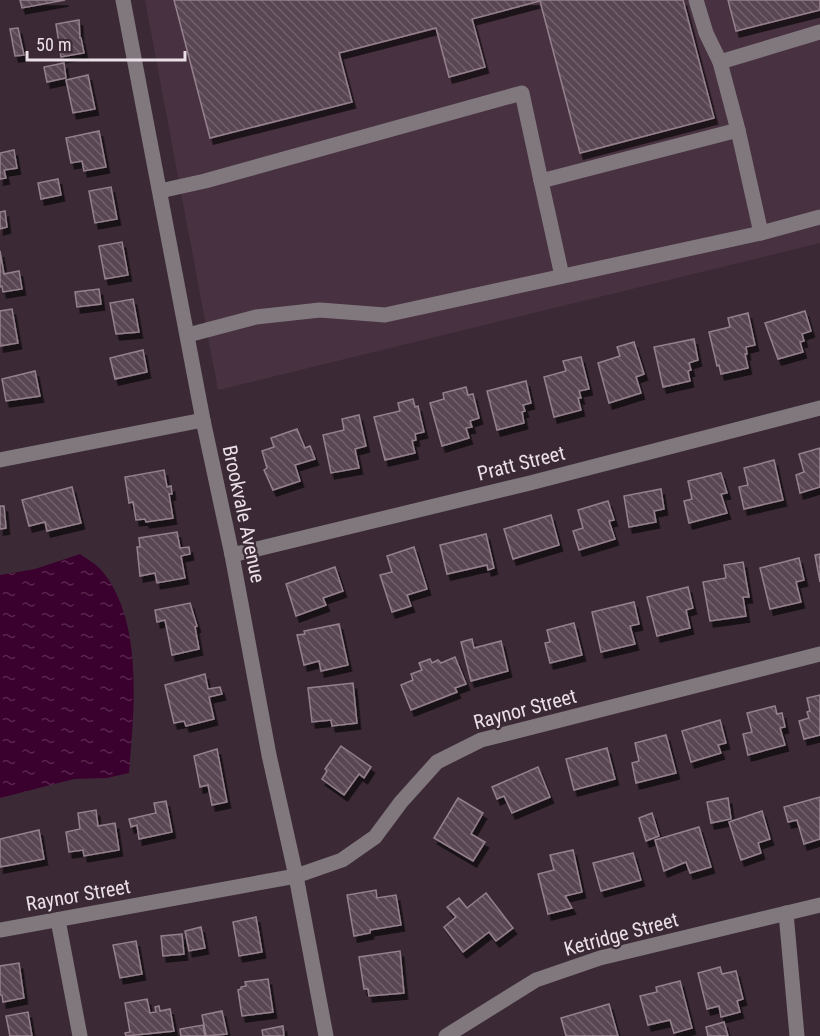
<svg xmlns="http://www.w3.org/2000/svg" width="820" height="1036" viewBox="0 0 820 1036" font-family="'Roboto Condensed',sans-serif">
	<defs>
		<pattern id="water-ripples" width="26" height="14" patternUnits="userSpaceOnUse" patternTransform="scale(1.5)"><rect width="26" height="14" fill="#3b012e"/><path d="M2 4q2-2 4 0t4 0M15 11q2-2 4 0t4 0" fill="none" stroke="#58264c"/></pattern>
		<pattern id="building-back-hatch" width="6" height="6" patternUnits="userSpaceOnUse" patternTransform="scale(1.5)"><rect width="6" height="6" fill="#594753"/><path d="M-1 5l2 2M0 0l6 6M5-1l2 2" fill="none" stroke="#71616c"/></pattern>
		<filter id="shadow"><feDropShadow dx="3.5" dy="6" stdDeviation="0" flood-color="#0009"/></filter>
	</defs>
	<rect width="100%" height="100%" fill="#3b2a35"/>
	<path fill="#483140" d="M145,0H820V243L218,390Z"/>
	<path fill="url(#water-ripples)" d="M80,554C87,559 96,564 102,571C144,621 134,712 129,773L107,778L74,779L0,798V575L35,569Z"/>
	<g fill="url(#building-back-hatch)" stroke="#95818e" stroke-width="1.5" filter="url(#shadow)">
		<path d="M20,0H65L22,8Z"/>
		<path d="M174,0H683L714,118L580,153L540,1L472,19L485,67L449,77L436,28L339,53L352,102L210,138Z"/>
		<path d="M728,0H820V10L736,31Z"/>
		<path d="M79,20L80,38H81L84,53L61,57L56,24Z"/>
		<path d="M18,28L24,55L15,56L10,29Z"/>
		<path d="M64,63L66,78L47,82L44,67Z"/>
		<path d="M88,75L95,109L73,113L66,80Z"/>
		<path d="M99,131L106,167L84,171L82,161L71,163L66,138Z"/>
		<path d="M14,150L17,168L4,170L6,178L0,179V153Z"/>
		<path d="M58,179L61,195L41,199L38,183Z"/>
		<path d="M111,187L117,219L95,223L89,191Z"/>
		<path d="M5,211L7,227L0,229V212Z"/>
		<path d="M122,242L128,275L105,279L99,246Z"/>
		<path d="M0,251L4,274L19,271L22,289L3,292L2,286L0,287Z"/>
		<path d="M99,289L101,304L77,307L75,292Z"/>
		<path d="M133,299L139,332L116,334L110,303Z"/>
		<path d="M12,309L18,343L0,346V311Z"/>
		<path d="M805,311L811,331L802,334L804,341L800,342L803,352L778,359L765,323Z"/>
		<path d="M748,313L755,345L746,347L747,354H745L748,368L721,374L719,365L717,366L709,332L730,327L728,318Z"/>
		<path d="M694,339L698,360L689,363L691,370L688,371L690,381L663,387L654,347Z"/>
		<path d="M634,342L644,374L636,377L641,393L609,403L598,363L620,356L617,347Z"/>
		<path d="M143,350L147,372L115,379L110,358Z"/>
		<path d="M581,357L589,389L579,391L581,398H578L581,410L554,417L544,377L566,371L563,361Z"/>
		<path d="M35,371L40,396L6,401L2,379Z"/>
		<path d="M526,381L531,403L523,405L525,411L522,412L524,423L497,430L487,391Z"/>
		<path d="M466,387L468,395L473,394L479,418L470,421L472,427L466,428L469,438L442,446L430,403L444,399L443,393Z"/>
		<path d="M413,399L415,407L418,406L424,432L415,434L416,440L412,441L415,453L385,460L374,417L400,411L398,403Z"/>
		<path d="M359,415L366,446L355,449L359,468L331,473L323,435L344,430L342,419Z"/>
		<path d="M297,429L305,448L310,446L315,459L295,465L300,481L273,490L264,470L267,468L262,451L274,447L271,438Z"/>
		<path d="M820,448V487L800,493L796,475L804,472L799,454Z"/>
		<path d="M774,460L783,500L744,509L739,487L748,485L744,468Z"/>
		<path d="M164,470L167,487L171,486L172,494H169L173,518L146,522L145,519L136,520L133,502L129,503L125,477Z"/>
		<path d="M721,473L727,493L721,494L727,513L689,523L684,501L692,499L688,481Z"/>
		<path d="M72,487L81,523L47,531L45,522L29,526L22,500Z"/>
		<path d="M661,489L664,509L654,511L656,522L629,527L624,496Z"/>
		<path d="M608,501L614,520L609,521L615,539L579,550L573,531L583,528L578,510Z"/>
		<path d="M0,506H4L6,528L0,529Z"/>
		<path d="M551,515L559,545L513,559L504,529Z"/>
		<path d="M177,532L180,548L189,547L190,554L181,556L185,578L157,583L155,573L140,576L137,547H140L139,538Z"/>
		<path d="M486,534L494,568L488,570L487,565L447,574L440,545Z"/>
		<path d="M414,547L427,589L407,595L411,606L392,612L380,575L392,572L387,556Z"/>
		<path d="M820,554V582L815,555Z"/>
		<path d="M799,558L804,580L796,582L801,602L770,609L760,568Z"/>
		<path d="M743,562L749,597H743L746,616L710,621L703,582L726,578L724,565Z"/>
		<path d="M335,567L343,591L323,598L326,605L296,616L286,584Z"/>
		<path d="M688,587L693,608L686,610L690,628L657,636L647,597Z"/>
		<path d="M634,602L639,624L630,626L635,644L601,652L592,612Z"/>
		<path d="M190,603L197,626L195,627L199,649L172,655L165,620L157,622L155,610Z"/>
		<path d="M574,623L582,655L550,663L545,643L550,642L547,630Z"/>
		<path d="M339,624L348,665L321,671L319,661L304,665L297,635L305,634L304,631Z"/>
		<path d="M472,639L474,648L501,641L508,671L471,681L461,642Z"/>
		<path d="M455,657L466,684L455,688L457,692L411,710L401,685L413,680L411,674L422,670L419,663L430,659L432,663L438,660L441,663Z"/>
		<path d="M205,674L208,689L220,687L222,694L209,697L214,719L186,726L184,721L174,723L165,685Z"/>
		<path d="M353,683L357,723L332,726L331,720L312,722L308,688Z"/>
		<path d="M820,695V735L804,739L799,721L809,718L807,712L810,711L807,698Z"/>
		<path d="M775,706L777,714L782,713L785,727L780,728L785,745L748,755L743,734L752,732L747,713Z"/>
		<path d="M720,720L726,743L718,745L721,753L691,762L682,731Z"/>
		<path d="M666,735L676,773L636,783L632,763L639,761L635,743Z"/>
		<path d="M341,746L371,767L364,778L359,774L344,795L322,779L327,771L325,769Z"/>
		<path d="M607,748L615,779L574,790L566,759Z"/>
		<path d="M217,749L227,802L212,805L208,785L200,787L194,756Z"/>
		<path d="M538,767L550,797L512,813L504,796L497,799L492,787Z"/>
		<path d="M820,797V839L804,844L797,820L788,822L784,807Z"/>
		<path d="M458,798L483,813L471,834L485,842L473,861L434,838Z"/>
		<path d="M728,798L731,819L711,823L707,802Z"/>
		<path d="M166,801L172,832L139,839L137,825L131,827L129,819L156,813L154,803Z"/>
		<path d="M96,810L98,826L115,823L119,850L84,856L83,850L69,852L66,832L80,829L78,813Z"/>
		<path d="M762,811L770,839L758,843L761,853L741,860L729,822Z"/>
		<path d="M652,813L659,836L646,841L639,818Z"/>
		<path d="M699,827L711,867L690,873L686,862L664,871L655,840Z"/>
		<path d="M39,830L44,859L0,867V839Z"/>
		<path d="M573,850L582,892L565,896L572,908L548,914L538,874L554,870L550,855Z"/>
		<path d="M633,853L641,880L601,891L593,863Z"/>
		<path d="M376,890L377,898L396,895L401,925L370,930V933L354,936L347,895Z"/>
		<path d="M486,893L513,928L496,941L489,932L463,952L444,927L456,917L447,907L459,898L467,908Z"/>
		<path d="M256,917L262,952L239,956L233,922Z"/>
		<path d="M201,927L205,948L189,951L185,931Z"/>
		<path d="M182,934L184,954L163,956L161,936Z"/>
		<path d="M136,941L142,974L120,978L113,945Z"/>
		<path d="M400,951L404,993L369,996L368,989H364L359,957Z"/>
		<path d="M19,963L24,998L3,1002L2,995H0V966Z"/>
		<path d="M720,967L722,974L736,971L743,999L737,1001L740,1012L721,1017L719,1006L707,1009L698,973Z"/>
		<path d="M268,979L273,1012L242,1016L238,990L241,989V987L246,986L245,982Z"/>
		<path d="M680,981L692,1028L674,1033L670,1020L648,1025L640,996L657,992L656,987Z"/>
		<path d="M147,999L150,1013L156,1012L155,1007L159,1006L160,1011L170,1009L174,1031L126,1036L125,1033L130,1032L125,1003Z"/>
		<path d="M609,1004L618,1036H566L561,1018Z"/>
		<path d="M222,1011L227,1034L206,1036L202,1015Z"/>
		<path d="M28,1012L32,1036H10L6,1016Z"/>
		<path d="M724,1022L728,1036H708L706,1027Z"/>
		<path d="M203,1025L205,1036H181L180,1029Z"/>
		<path d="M283,1026L284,1036H263L262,1030Z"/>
	</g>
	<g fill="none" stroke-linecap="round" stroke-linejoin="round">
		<g stroke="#81787e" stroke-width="15">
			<path d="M123,0L203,420L232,555L269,755L296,876L326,1036"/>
			<path d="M696,0L706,33L720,62L820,32"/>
			<path d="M738,130L761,233"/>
			<path d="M541,181L562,276"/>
			<path d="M160,191L205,181L522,93L541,181L738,130L720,62"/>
			<path d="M188,335L256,317L320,310L385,315L761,233L820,217"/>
			<path d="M0,460L203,420"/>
			<path d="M232,555L530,483L820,408"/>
			<path d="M786,913L797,1036"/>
			<path d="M58,920L80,1036"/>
			<path d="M0,930L296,876L342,860L375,837L401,802L437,762L481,740L820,654"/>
			<path d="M446,1036L536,980L600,958L820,905"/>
		</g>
	</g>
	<g text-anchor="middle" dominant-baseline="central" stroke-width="4.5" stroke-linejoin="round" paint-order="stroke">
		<g font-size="20" fill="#ebe0e7" stroke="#3b2a35">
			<text transform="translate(521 463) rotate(-14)">Pratt Street</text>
			<text transform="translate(244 514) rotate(78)">Brookvale Avenue</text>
			<text transform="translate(525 709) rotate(-15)">Raynor Street</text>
			<text transform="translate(78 895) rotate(-10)">Raynor Street</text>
			<text transform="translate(621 934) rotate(-15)">Ketridge Street</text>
		</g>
	</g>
	<path d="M27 51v9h158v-9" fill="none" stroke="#ebe0e7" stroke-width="3"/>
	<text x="36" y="51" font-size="18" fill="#ebe0e7" stroke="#3b2a35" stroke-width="4.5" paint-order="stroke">50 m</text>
</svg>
